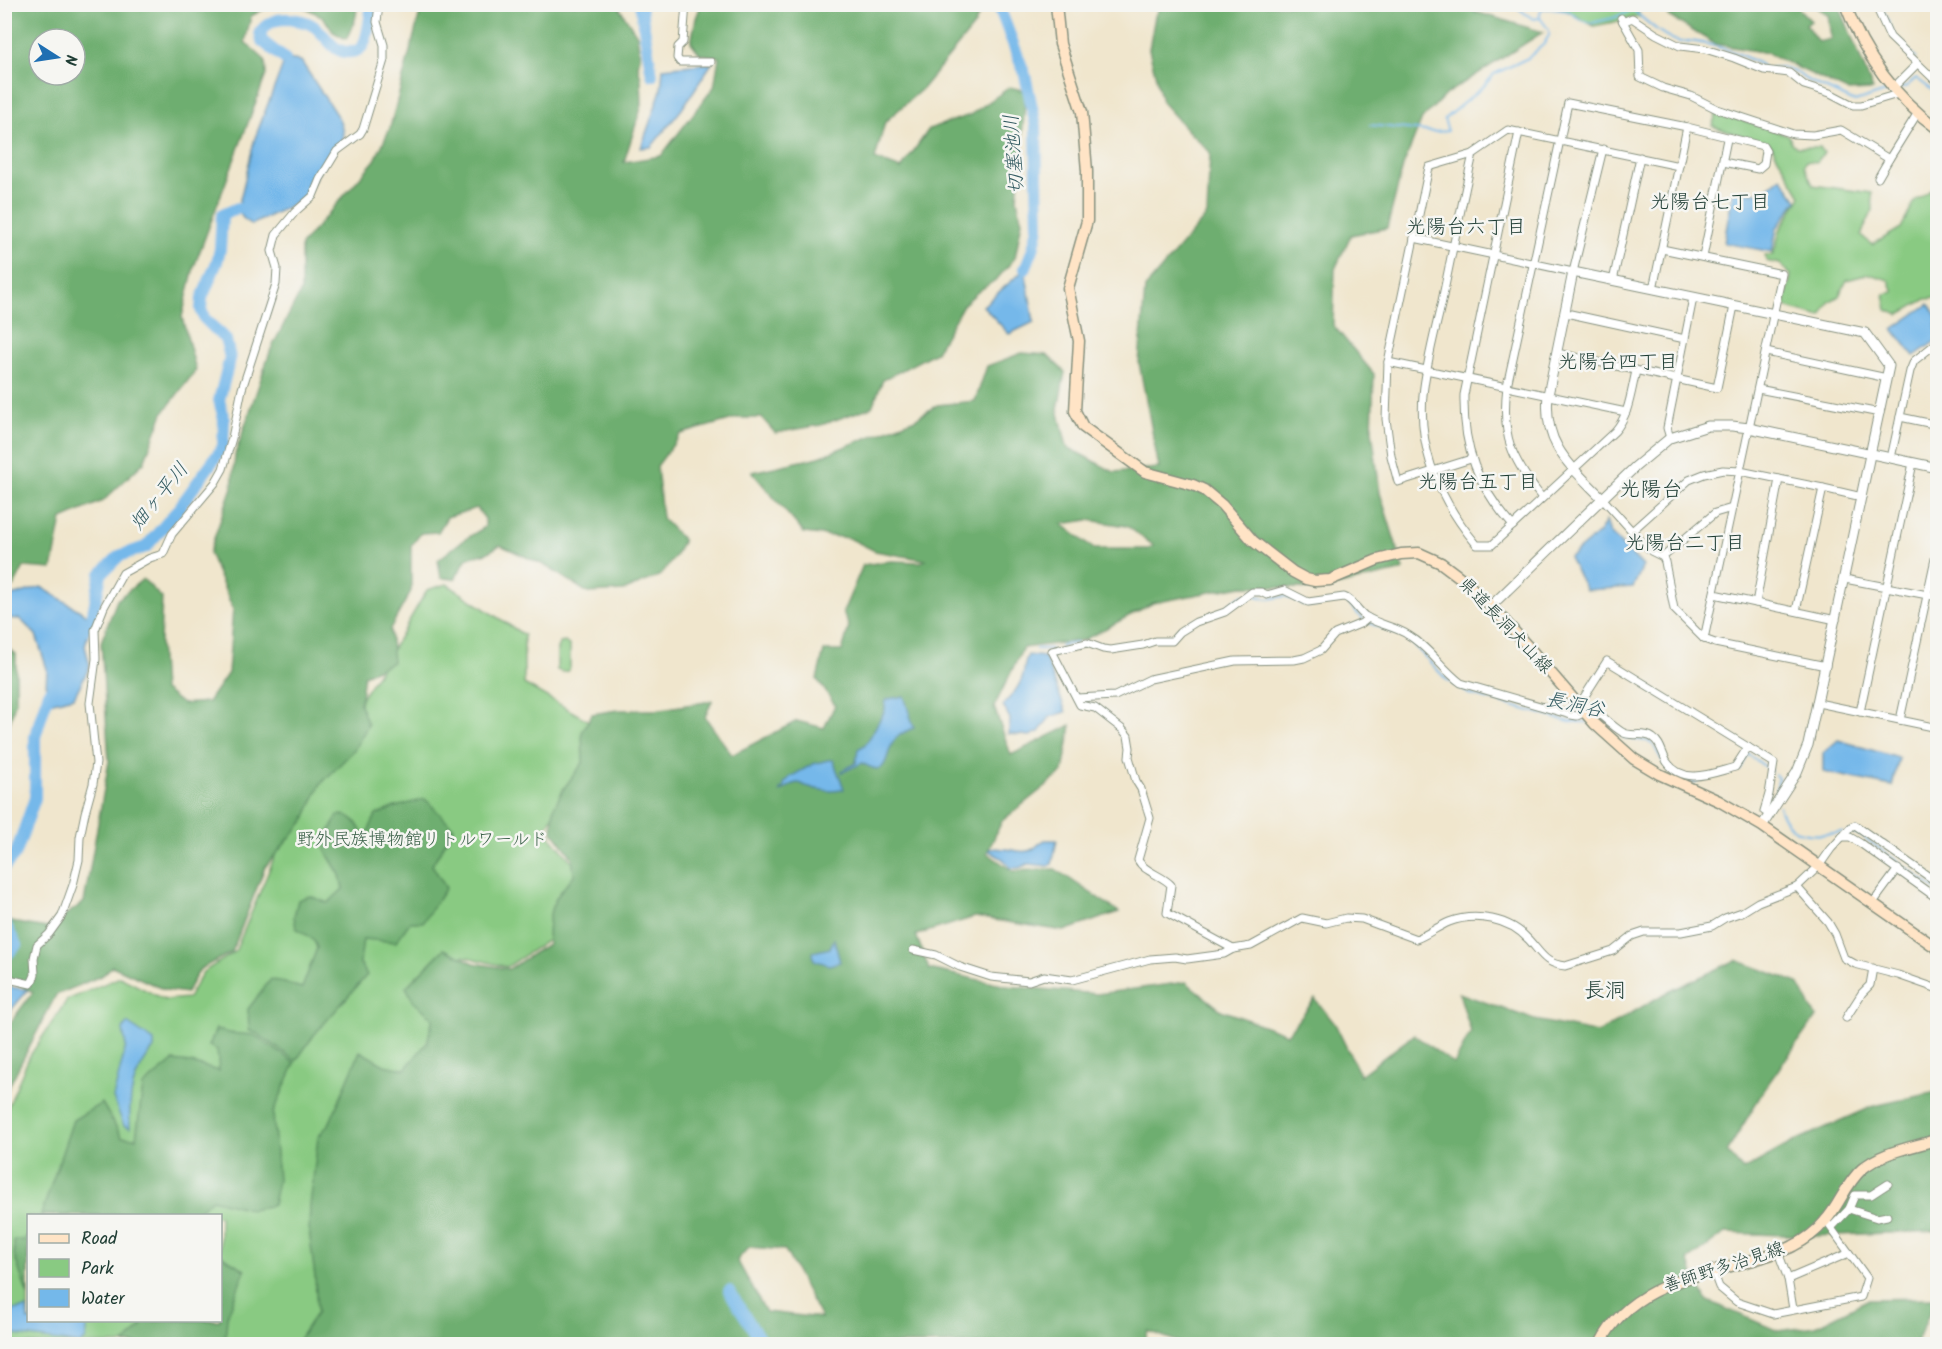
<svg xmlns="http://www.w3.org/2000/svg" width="1942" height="1349" viewBox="0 0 1942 1349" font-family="Kalam,'Klee One',sans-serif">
	<rect width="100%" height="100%" fill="#f6f6f2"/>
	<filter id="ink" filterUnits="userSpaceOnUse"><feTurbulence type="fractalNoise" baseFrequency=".0167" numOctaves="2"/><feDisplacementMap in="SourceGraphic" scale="12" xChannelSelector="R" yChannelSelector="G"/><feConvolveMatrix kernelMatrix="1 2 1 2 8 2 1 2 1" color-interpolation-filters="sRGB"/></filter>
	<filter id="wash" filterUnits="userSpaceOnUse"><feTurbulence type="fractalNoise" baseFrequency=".008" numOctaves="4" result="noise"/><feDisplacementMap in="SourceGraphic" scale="24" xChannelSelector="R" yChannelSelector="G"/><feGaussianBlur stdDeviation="1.35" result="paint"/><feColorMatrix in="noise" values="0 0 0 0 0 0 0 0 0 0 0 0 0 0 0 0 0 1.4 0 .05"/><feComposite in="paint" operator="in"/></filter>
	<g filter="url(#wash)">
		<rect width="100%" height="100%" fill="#f0e6cd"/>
		<g fill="#89ca82" stroke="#54845b" stroke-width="1.5" fill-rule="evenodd">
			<path d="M1556,5H1638L1639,17L1594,26Z"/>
			<path d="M1717,112L1789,135L1791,142L1797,147H1820L1824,153L1817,162L1806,161L1804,166L1813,185L1872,193L1873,210L1861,235L1872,245L1901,228L1915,201L1937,186V298L1926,299L1898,315L1887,310L1884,294L1894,292L1889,280L1869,274L1847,280L1839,296L1829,302L1821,317L1788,308L1785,304L1791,275L1780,264L1766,261L1765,255H1773L1781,228L1801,196L1771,145L1712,126Z"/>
			<path d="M447,584L524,635V684L603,729L545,830L586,878L562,931L507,967L463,956L420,1000L446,1021L327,1319L303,1344H5V1114L29,1057L67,1000L120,977L165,1000L188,998L203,972L235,952L282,839L356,706L382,667L427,590ZM28,1216H220V1320H28Z"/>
			<path d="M565,642L570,646V667L568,671L562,672L557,670V648L560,643Z"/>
		</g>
		<g fill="#6eae70" stroke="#467652" stroke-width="1.5" fill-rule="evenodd">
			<path d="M5,4L272,5L251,16L245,42L265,60L266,75L194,267L182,317L196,370L163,413L144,462L103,501L62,519L52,569L24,567L14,586L5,590ZM39,39H75V75H39Z"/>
			<path d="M273,5H357C357,18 354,28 346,39L333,32L324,18L301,5L284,7Z"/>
			<path d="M422,5H619L620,9L637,35L640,56L638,66L641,79L642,105L624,162L661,156L714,87L719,57L700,54L691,42L696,18L701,5H983L974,26L922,89L885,122L875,159L901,169L929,129L970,115L1010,87L1026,91L1017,199L1022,221L1015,258L997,279L979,291L963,305L936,352L883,380L872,407L821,425L775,433L762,418H737L681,434L657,466L662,518L683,540L676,555L661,575L623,591L588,593L546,566L500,545L487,553L467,558L455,579L441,578L438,560L462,541L485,527V519L477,508L447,517L438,532L421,533L411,546V591L390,629L393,662L364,675L360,704L368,725L354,750L320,785L304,821L265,867L232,952L200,969L186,993L165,990L112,966L103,975L56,995L5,1094V1030L33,992L5,976V921L47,928L84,902L109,761L101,642L117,600L143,579L162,598L160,642L163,689L182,704L208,702L228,673L233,609L209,553L232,487L235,455L271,349L301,291V245L375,160L390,128Z"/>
			<path d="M1161,5H1468L1473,11L1543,32L1446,94L1422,119L1403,166L1387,228L1351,235L1335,269L1333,325L1374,374L1372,430L1380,493L1404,570L1322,589L1242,586L1153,603L1084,640L1023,648L994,707L1011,755L1071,725L1063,772L1002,821L987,853L1013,871L1055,869L1119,912L1064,931L975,917L916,935L929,969L1007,986L1097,994L1186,982L1221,1010L1287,1034L1315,999L1335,1024L1360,1075L1414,1035L1454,1064L1471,1032L1459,993L1535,1020L1598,1033L1662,995L1736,960L1798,983L1816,1017L1765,1088L1727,1152L1743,1170L1795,1141L1874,1106L1937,1092V1231L1812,1236L1725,1233L1688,1261L1706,1300L1778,1331L1816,1326L1869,1299L1936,1298L1916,1344H1184L1148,1331L1144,1344H296L317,1312L315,1277L309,1230L310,1206L318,1137L330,1122L360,1051L384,1065L405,1069L427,1043L433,1018L414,1002L406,987L444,949L474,963L509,969L548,944C548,906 551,903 574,875L572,857L552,830L554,807L564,788L583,763L582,732L592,714L618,710H655L712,701L705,717L732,755L797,721L824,728L835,705L817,679L824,651H842L849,627L843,612L863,565L891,561L921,562L926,560L875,551L849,538L804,533L752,472L819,457L915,419L937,405L975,401L987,366L1022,353L1047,355L1065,372L1058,409L1067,447L1114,472L1159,468L1139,363L1145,288L1207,215L1210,152L1190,133L1162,102L1149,49L1155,16ZM1088,520L1127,526L1154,546L1149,549H1094L1062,524ZM749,1247L785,1250L821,1318L766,1312L737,1260Z"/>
			<path d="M1663,5H1795L1811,21L1806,25L1818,42L1831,39L1828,15L1817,8L1816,5H1839L1873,90L1847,91L1767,53L1715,44L1668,16Z"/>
			<path d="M5,647L16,654V700L5,739Z"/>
			<path d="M425,799L454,828L432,865L446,888L423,922H410L396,942L363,939L360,963L367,975L314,1035L296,1061L256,1033L249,1031L248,1009L271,979L302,988L317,948L314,940L296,928L294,916L298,900L310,896L328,903L343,889L340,875L325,850L329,832L338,815C355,815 357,824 365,838L376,815L395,807Z"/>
			<path d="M216,1029L229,1033L254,1035L295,1063L273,1113L278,1180L273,1205L252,1210L212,1199L194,1215H41L73,1120L102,1103L122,1137L136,1138L143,1086L173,1061L191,1063L219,1071L217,1050L209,1046Z"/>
			<path d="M28,1233V1296L14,1255V1240H23Z"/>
			<path d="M221,1255L245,1270L227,1317L225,1344H124L142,1326L137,1321L220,1320Z"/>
		</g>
		<g fill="#74b8ea" stroke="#4a7a8f" stroke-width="1.5">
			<path d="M285,59L301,61L339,119L343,131L342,142L326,159L302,200L251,225L242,217L238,208L255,138Z"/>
			<path d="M712,63L682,109L651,147L641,148L661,90L663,68Z"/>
			<path d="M1781,177L1797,200L1777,228L1772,252L1724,243L1733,190C1762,195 1759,196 1781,177Z"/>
			<path d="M1025,269L1034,322L1009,334L983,306Z"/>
			<path d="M1929,304L1937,317V340L1914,356L1893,329Z"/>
			<path d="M1606,521L1610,533L1643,566L1633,587L1586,590L1569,558L1599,533Z"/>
			<path d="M41,587L92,618L85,646L90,666L74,697L45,704L47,669L36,635L20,619L4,618L5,598Z"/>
			<path d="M1028,655L1045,657L1066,712L1050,717L1039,732L1030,736L1009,734L1010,719L1003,705C1011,696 1020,687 1023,675C1025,668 1024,662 1028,655Z"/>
			<path d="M904,696L914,728C908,730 901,734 896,738C883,752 892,781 862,763L841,773V771L856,763L858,749L865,745L869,739L885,710V702L888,699Z"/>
			<path d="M1838,740L1899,758L1892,786L1823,772V753Z"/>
			<path d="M828,760H833L844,789C833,793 817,790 806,786C801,784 802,783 797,783C790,784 786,790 780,792V790L784,788V784L790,777L813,764Z"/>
			<path d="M1045,840H1057L1052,864L1049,866L1028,864L1019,868H1011L1003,859L989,851L990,849C1004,845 1022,856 1033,849C1037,846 1041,842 1045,840Z"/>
			<path d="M834,939L840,962L829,965L814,960L813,952L830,948Z"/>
			<path d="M5,986L28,990L5,1017L4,986Z"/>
			<path d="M127,1023L154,1041V1048C133,1074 128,1094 130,1128L124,1126L113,1098L126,1046L123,1030Z"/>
			<path d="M27,1308L28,1320L63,1322L84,1321L87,1329L86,1339L80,1344L9,1334L13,1310Z"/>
		</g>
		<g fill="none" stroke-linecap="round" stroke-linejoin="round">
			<g stroke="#74b8ea" stroke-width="2">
				<path d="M1516,4L1519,9L1533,19L1540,18"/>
				<path d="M1880,4L1895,37L1916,58"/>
				<path d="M1770,68L1780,67L1795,71L1805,79L1855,102L1892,90"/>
				<path d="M1900,88L1907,86L1916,78L1932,90L1938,92"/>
				<path d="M1370,125L1434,132L1448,131L1444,119L1483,87L1494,74L1528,58L1544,44L1549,35V30L1540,18V12L1543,8L1569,11L1579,19L1591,23L1613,18L1633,10C1645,20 1664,38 1680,42C1681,42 1687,41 1689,41C1711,43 1746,55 1764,67"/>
				<path d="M1254,595L1268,599L1286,596L1304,605L1313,606L1343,600C1351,603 1356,613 1363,619"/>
				<path d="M1229,605L1243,595"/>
				<path d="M1367,622L1403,636L1411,642L1447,680L1469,694L1570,722H1588"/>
				<path d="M1174,634L1178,629L1193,620"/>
				<path d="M1060,646L1077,643"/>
				<path d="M1036,649H1051"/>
				<path d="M1622,736C1632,743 1640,737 1653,743C1665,768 1668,771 1694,783L1709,777"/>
				<path d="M1720,775L1740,769L1748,754L1771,771"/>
				<path d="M1775,775L1778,778L1777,794"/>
				<path d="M1779,806C1788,840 1815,836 1842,832"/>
				<path d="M1848,832L1862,836L1938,891"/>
			</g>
			<g stroke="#74b8ea" stroke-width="12">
				<path d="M640,4L652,75"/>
				<path d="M998,4L1025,75L1036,126L1038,228L1033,249L1025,269"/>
				<path d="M285,59L262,41L260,32C268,22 276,19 288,19C297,20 307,21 315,27C327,36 333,54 351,52C358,52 363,47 365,41C369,30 370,16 372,4"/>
				<path d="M83,631L92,618L101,574L119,556L146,547L176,512L223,447L224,419L219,400L230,358L226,340L204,318L201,309L202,298L217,262L220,249L222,215L238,208"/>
				<path d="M4,867L16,853L35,798V737L45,704L50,690"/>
				<path d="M4,922L16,945L4,958"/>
				<path d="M729,1291L759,1338L768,1344"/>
			</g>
		</g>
	</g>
	<g filter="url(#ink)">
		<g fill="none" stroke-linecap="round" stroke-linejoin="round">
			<g stroke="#889280" stroke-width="9">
				<g id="minor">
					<path d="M686,4L683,42L678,47L677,58L680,62H711"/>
					<path d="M1875,4L1890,37L1938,83"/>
					<path d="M1621,18L1639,50L1640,77L1663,88L1691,96L1717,109L1793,134L1813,135L1841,130L1889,159L1917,114"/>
					<path d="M1623,22L1632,18L1656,34L1680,46L1705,49L1734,58L1764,70L1789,73L1804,85L1830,93L1853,105H1861L1898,94"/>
					<path d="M1892,89L1917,64"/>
					<path d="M1473,154C1462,203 1452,252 1442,301C1435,332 1426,364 1423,395C1418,452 1441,502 1477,545H1492L1615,431C1629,415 1631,392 1636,371"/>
					<path d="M1878,178L1889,159"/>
					<path d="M1414,238L1573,272L1603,149"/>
					<path d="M1662,249L1782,274L1704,639"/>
					<path d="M1703,257L1727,139"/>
					<path d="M1613,281L1640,157"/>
					<path d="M1653,289L1687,127"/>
					<path d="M1566,313L1685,339"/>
					<path d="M1766,352L1887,378"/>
					<path d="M1557,353L1717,388L1734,306"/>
					<path d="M1388,362L1626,412"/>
					<path d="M1758,389L1880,413"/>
					<path d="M1900,417L1938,425"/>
					<path d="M1934,424L1938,409"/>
					<path d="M1670,438L1667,428L1693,298"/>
					<path d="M1891,458L1910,371L1914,361L1938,342"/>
					<path d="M1471,459L1398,482L1391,456L1386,419L1388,362L1429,167L1473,154L1508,130L1679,166"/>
					<path d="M1542,498C1511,458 1501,437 1507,386L1568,103L1687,127L1763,146L1766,151L1764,164L1758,169L1723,162"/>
					<path d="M1603,499L1632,531L1651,551L1663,557L1665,562L1674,609L1704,639L1715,643L1826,666"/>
					<path d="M1513,526C1477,486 1463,448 1464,395L1519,132"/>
					<path d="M1632,531L1689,480L1704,474L1723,470L1740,471L1823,488L1862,497"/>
					<path d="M1663,557L1715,513L1732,508"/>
					<path d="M1845,579L1938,597"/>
					<path d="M1714,594L1836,620"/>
					<path d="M1756,603L1779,479"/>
					<path d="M1796,611L1823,488"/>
					<path d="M1077,698L1115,696L1150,679L1235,661L1294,660L1304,658L1321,650L1335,634L1362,623L1368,618"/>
					<path d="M1581,703C1598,709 1607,723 1622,732C1631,738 1643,731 1653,738C1661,743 1662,754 1667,762C1684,786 1712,773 1735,767L1748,747"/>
					<path d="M1818,703L1938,728"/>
					<path d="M1579,705L1607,661L1774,763L1769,794L1764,811L1769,814"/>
					<path d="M1860,712L1913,463"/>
					<path d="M1900,720L1938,545"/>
					<path d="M1842,837H1850L1860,843L1938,899"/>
					<path d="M1797,887L1828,922L1835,934L1844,958L1855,964L1898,975L1938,989"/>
					<path d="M1872,904L1898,869"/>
					<path d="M1233,949L1167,913L1171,885C1162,875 1144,872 1138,860L1150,818L1141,789L1136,781L1129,757L1130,748L1128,736L1122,729L1095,708L1080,705L1052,651L1087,643L1103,649L1111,650L1143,645L1155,641H1172L1180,632L1196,622L1225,612L1252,592H1261L1267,595L1284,590L1308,602L1344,597C1353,600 1357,610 1365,616C1378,625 1395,626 1408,635C1429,647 1442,669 1461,683L1571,715L1577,716L1585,712"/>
					<path d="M913,950L936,955L960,967L991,977L1029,981L1044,976L1072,980L1150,959L1175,957L1187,959L1224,954L1233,949L1251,946L1302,918L1326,923L1346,918L1362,919L1416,939C1427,935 1437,927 1449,922C1475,912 1510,918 1529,940C1541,953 1545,964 1565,966L1613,951L1632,936L1644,932H1681L1712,926L1725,918L1742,912L1758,902L1797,887L1819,866L1831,849L1852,826L1855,825L1938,883"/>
					<path d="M4,978L31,984L35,975L34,958L37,945L49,934L62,916L73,885L79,860L80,837L85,813L93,784L96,763L90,703L96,659L95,630L104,607L123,573L150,558L163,554L172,534L215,483L223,469L232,438L242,389L276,284L277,268L272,251L276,235L295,212L313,196L320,179L337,151L360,134L363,129L384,60V45L377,22L379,4"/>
					<path d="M1846,1018L1862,993L1870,985L1873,968"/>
					<path d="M1849,1209L1877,1218L1887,1216"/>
					<path d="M1832,1227L1849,1209L1855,1195H1871L1888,1184"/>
					<path d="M1778,1252L1788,1279L1793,1309"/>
					<path d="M1713,1271L1719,1287L1737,1302L1773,1314L1861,1297L1867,1278L1826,1221"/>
					<path d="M1788,1279L1849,1253"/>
				</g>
			</g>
			<g stroke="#889280" stroke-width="11">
				<g id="tertiary">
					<path d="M1603,499C1570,465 1543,446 1548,395L1573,272L1865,333L1889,366L1808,745L1797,772L1762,826"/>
					<path d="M1491,606L1635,467L1670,438L1708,426H1732L1749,428L1938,468"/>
				</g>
			</g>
			<g stroke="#889280" stroke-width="13">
				<g id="secondary">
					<path d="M1056,4L1060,44L1082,112L1087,171V221L1068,288L1079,341L1075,411L1083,427L1145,472L1193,485L1204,490L1222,505L1253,541L1293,572L1306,579L1315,581L1330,580L1377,560L1401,554L1419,553L1441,563L1461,578L1491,606L1531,650L1595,724L1634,759L1659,774L1719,801L1762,826L1938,949"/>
					<path d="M1845,4C1864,55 1894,97 1938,129"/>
					<path d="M1600,1344C1632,1281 1703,1276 1763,1257C1773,1253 1784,1251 1793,1246C1805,1240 1817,1231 1825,1221C1839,1206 1846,1183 1862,1169C1883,1151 1912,1148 1938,1139"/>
				</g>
			</g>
			<use href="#minor" stroke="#fff" stroke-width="7"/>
			<use href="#tertiary" stroke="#fff" stroke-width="9"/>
			<use href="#secondary" stroke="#ffe4c6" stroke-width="10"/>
		</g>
	</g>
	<g text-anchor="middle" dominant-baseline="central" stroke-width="5" stroke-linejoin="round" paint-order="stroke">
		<g font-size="18" fill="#1f3d34" stroke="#f6f6f2">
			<text transform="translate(1505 626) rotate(46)">県道長洞犬山線</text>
			<text transform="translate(1724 1268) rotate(-18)">善師野多治見線</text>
		</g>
		<g font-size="18" fill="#3a6048" stroke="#f6f6f2">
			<text x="422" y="840">野外民族博物館リトルワールド</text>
		</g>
		<g font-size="20" font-style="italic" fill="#345c62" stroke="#f6f6f2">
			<text transform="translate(1015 154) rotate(-94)">切塞池川</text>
			<text transform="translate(160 497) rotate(-51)">畑ヶ平川</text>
			<text transform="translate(1575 706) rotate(12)">長洞谷</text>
		</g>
		<g font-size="20" fill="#1f3d34" stroke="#f6f6f2">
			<text x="1710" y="203">光陽台七丁目</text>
			<text x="1466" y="228">光陽台六丁目</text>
			<text x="1618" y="363">光陽台四丁目</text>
			<text x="1478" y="483">光陽台五丁目</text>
			<text x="1685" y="544">光陽台二丁目</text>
		</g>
		<g font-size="21" fill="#1f3d34" stroke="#f6f6f2">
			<text x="1651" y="490">光陽台</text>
			<text x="1605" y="991">長洞</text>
		</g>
	</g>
	<rect width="1942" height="1349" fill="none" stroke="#f6f6f2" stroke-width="24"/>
	<rect x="27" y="1214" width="195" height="108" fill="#f6f6f2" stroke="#a0aca6" stroke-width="1.5"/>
	<rect x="39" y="1234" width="30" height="9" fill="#ffe4c6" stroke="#a0aca6" stroke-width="1.5"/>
	<text x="81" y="1244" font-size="18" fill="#1f3d34">Road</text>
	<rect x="39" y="1259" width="30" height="18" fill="#89ca82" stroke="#a0aca6" stroke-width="1.5"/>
	<text x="81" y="1274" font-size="18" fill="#1f3d34">Park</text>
	<rect x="39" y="1289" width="30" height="18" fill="#74b8ea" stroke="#a0aca6" stroke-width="1.5"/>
	<text x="81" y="1304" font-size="18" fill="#1f3d34">Water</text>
	<g transform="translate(57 57) rotate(102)"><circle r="28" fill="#f6f6f2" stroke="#a0aca6" stroke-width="1.5"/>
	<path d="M0-4.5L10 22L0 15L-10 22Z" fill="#1f6fb2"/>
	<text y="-9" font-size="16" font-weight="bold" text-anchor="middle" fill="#1f3d34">N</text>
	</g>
</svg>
